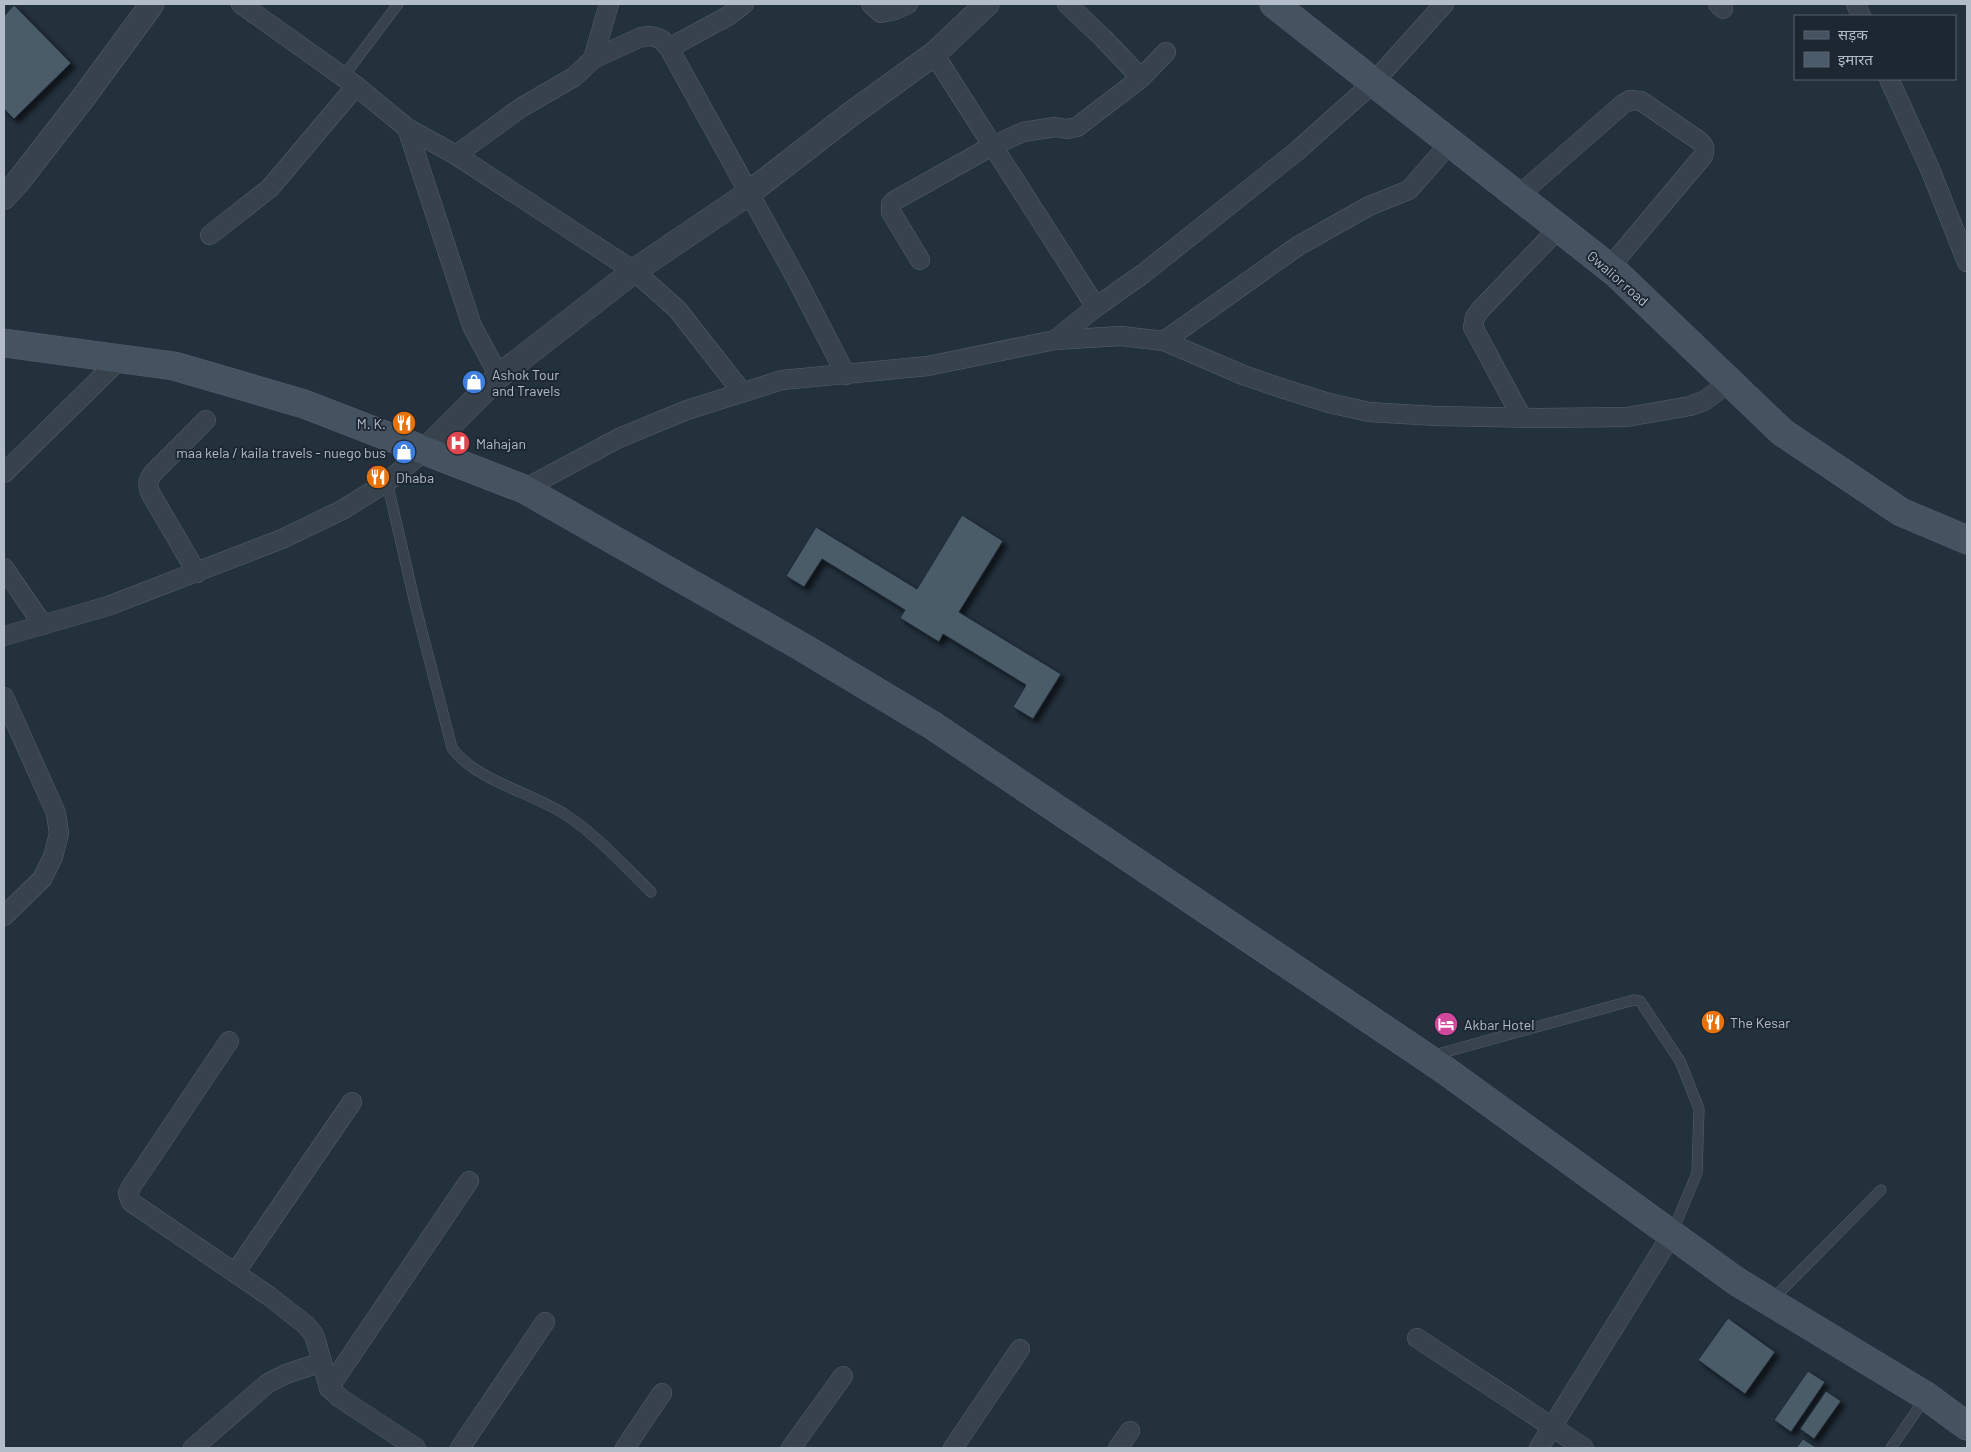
<svg xmlns="http://www.w3.org/2000/svg" width="1971" height="1452" viewBox="0 0 1971 1452" font-family="Barlow,'Noto Sans Devanagari',sans-serif">
	<defs>
		<filter id="shadow"><feDropShadow dx="4.5" dy="4.5" stdDeviation="2.5" flood-color="#0009"/></filter>
	</defs>
	<rect width="100%" height="100%" fill="#23313d"/>
	<g fill="#4c5b69" stroke="#1e2934" filter="url(#shadow)">
		<path d="M14,5L71,63L14,119L4,109V16Z"/>
		<path d="M962,515L1003,541L959,612L1061,674L1033,719L1013,707L1026,685L943,634L939,642L900,618L905,610L822,559L804,587L786,576L816,527L917,589Z"/>
		<path d="M1728,1318L1775,1352L1745,1394L1698,1360Z"/>
		<path d="M1808,1371L1825,1382L1791,1432L1774,1420Z"/>
		<path d="M1826,1391L1841,1401L1814,1439L1800,1429Z"/>
		<path d="M1803,1439L1817,1448H1796Z"/>
	</g>
	<g fill="none" stroke-linecap="round" stroke-linejoin="round">
		<g stroke="#55606b" stroke-width="11">
			<g id="service">
				<path d="M343,77L398,4"/>
				<path d="M387,482L417,612L452,748C476,781 533,793 566,815C598,836 624,866 651,892"/>
				<path d="M1431,1056L1634,1000L1640,1001L1680,1061L1699,1109L1697,1173L1672,1233"/>
				<path d="M1771,1301L1881,1190"/>
				<path d="M1891,1448L1926,1397"/>
			</g>
		</g>
		<g stroke="#55606b" stroke-width="20">
			<g id="minor">
				<path d="M241,4L356,86L407,128L472,326L499,376"/>
				<path d="M871,4L881,13L895,10L908,4"/>
				<path d="M1067,4L1103,38L1141,78"/>
				<path d="M1718,4L1723,9"/>
				<path d="M1856,4L1861,16"/>
				<path d="M669,48L728,16L744,4"/>
				<path d="M934,54L1096,307"/>
				<path d="M593,59L609,4"/>
				<path d="M1889,79L1930,169L1967,262"/>
				<path d="M407,128L456,155L634,271L677,309L742,392"/>
				<path d="M456,155L522,107L574,77L593,59L641,37L651,36L661,39L669,48L796,278L846,375"/>
				<path d="M1518,196L1623,104L1630,100L1641,101L1698,140C1704,145 1706,148 1703,156L1609,268"/>
				<path d="M210,235L270,188L356,86"/>
				<path d="M920,260L891,212V204L894,201L992,146L1023,132L1055,127L1067,129L1077,127L1141,78L1166,52"/>
				<path d="M1055,340L1096,307L1144,273L1297,151L1373,83L1444,4"/>
				<path d="M1164,341L1298,246L1369,206L1409,190L1450,143"/>
				<path d="M1522,418L1473,327L1475,317L1481,309L1559,228"/>
				<path d="M4,473L120,359"/>
				<path d="M524,489L619,438L687,410L782,380L928,366L1055,340L1121,336L1164,341L1243,375L1284,389L1329,403L1369,412L1436,416L1538,418L1627,417L1690,406L1704,401L1730,382"/>
				<path d="M4,568L43,625"/>
				<path d="M197,573L152,496C147,487 147,481 153,473L206,420"/>
				<path d="M4,636L108,606L282,539L342,510L387,482L425,450"/>
				<path d="M4,697L56,813L59,834L53,857L42,879L4,916"/>
				<path d="M229,1041L131,1187L128,1193L131,1202L269,1296L306,1325L314,1335L318,1348L329,1388L340,1398L416,1448"/>
				<path d="M235,1273L352,1102"/>
				<path d="M1417,1338L1584,1448"/>
				<path d="M329,1388L469,1181"/>
				<path d="M193,1448L268,1383L286,1374L322,1362"/>
				<path d="M460,1448L545,1322"/>
				<path d="M625,1448L662,1393"/>
				<path d="M791,1448L843,1376"/>
				<path d="M953,1448L1020,1349"/>
				<path d="M1118,1448L1130,1431"/>
				<path d="M1539,1448L1672,1234"/>
			</g>
		</g>
		<g stroke="#55606b" stroke-width="25">
			<g id="tertiary">
				<path d="M4,197L17,183L83,98L152,4"/>
				<path d="M425,450L499,376L634,271L749,193L851,114L934,54L987,4"/>
			</g>
		</g>
		<g stroke="#55606b" stroke-width="29">
			<g id="secondary">
				<path d="M1274,4L1616,273L1782,432L1901,512L1967,540"/>
				<path d="M4,343L174,366L304,404L524,489L802,647L932,725L1442,1068L1736,1281L1926,1396L1967,1426"/>
			</g>
		</g>
		<use href="#service" stroke="#37424d" stroke-width="10"/>
		<use href="#minor" stroke="#37424d" stroke-width="19"/>
		<use href="#tertiary" stroke="#37424d" stroke-width="24"/>
		<use href="#secondary" stroke="#455260" stroke-width="28"/>
	</g>
	<defs>
		<g id="shop-disc" transform="scale(1.25)"><circle r="9.5" fill="#3f7fe0" stroke="#1c2732"/><path d="M-5-2.5h2.3a2.7 3.5 0 0 1 5.4 0H5L5.5 6h-11ZM-1.5-2.5h3a1.5 2.3 0 0 0-3 0Z" fill="#fff"/></g>
		<g id="restaurant-disc" transform="scale(1.25)"><circle r="9.5" fill="#e8710a" stroke="#1c2732"/><path d="M-5-6h1v4h1v-4h1v4h1v-4h1v5L-1.5 .5V6h-2V.5L-5-1ZM5-6V6H3V1.5H1.5Q1.5-4 5-6Z" fill="#fff"/></g>
		<g id="hospital-disc" transform="scale(1.25)"><circle r="9.5" fill="#e0444e" stroke="#1c2732"/><path d="M-5-5h3v3.5h4V-5h3V5h-3V1.5h-4V5h-3Z" fill="#fff"/></g>
		<g id="hotel-disc" transform="scale(1.25)"><circle r="9.5" fill="#d1479c" stroke="#1c2732"/><path d="M-6-4.5h1.5V1H6V5H4.5V3h-9V5H-6ZM-4 0a1.8 1.8 0 1 1 3.6 0ZM.5 0V-2.5h3Q6-2.5 6 0Z" fill="#fff"/></g>
	</defs>
	<g fill-rule="evenodd">
		<use href="#shop-disc" x="474" y="382"/>
		<use href="#restaurant-disc" x="404" y="423"/>
		<use href="#hospital-disc" x="458" y="443"/>
		<use href="#shop-disc" x="404" y="452"/>
		<use href="#restaurant-disc" x="378" y="477"/>
		<use href="#restaurant-disc" x="1713" y="1022"/>
		<use href="#hotel-disc" x="1446" y="1024"/>
	</g>
	<g text-anchor="middle" dominant-baseline="central" stroke-width="4" stroke-linejoin="round" paint-order="stroke">
		<g font-size="14" fill="#b3bdc9" stroke="#1c2732">
			<text transform="translate(1618 278) rotate(41)">Gwalior road</text>
		</g>
		<g font-size="14" fill="#b3bdc9" stroke="#1c2732" text-anchor="start">
			<text x="492" y="374">Ashok Tour<tspan x="492" dy="16">and Travels</tspan></text>
			<text x="386" y="423" text-anchor="end">M. K.</text>
			<text x="476" y="443">Mahajan</text>
			<text x="386" y="452" text-anchor="end">maa kela / kaila travels - nuego bus</text>
			<text x="396" y="477">Dhaba</text>
			<text x="1730" y="1022">The Kesar</text>
			<text x="1464" y="1024">Akbar Hotel</text>
		</g>
	</g>
	<rect width="1971" height="1452" fill="none" stroke="#b3bdc9" stroke-width="10"/>
	<rect x="1794" y="15" width="162" height="65" fill="#1c2732" stroke="#58636e"/>
	<rect x="1804" y="31" width="25" height="8" fill="#455260" stroke="#58636e"/>
	<text x="1838" y="40" font-size="15" fill="#b3bdc9">सड़क</text>
	<rect x="1804" y="52" width="25" height="15" fill="#4c5b69" stroke="#58636e"/>
	<text x="1838" y="65" font-size="15" fill="#b3bdc9">इमारत</text>
</svg>
